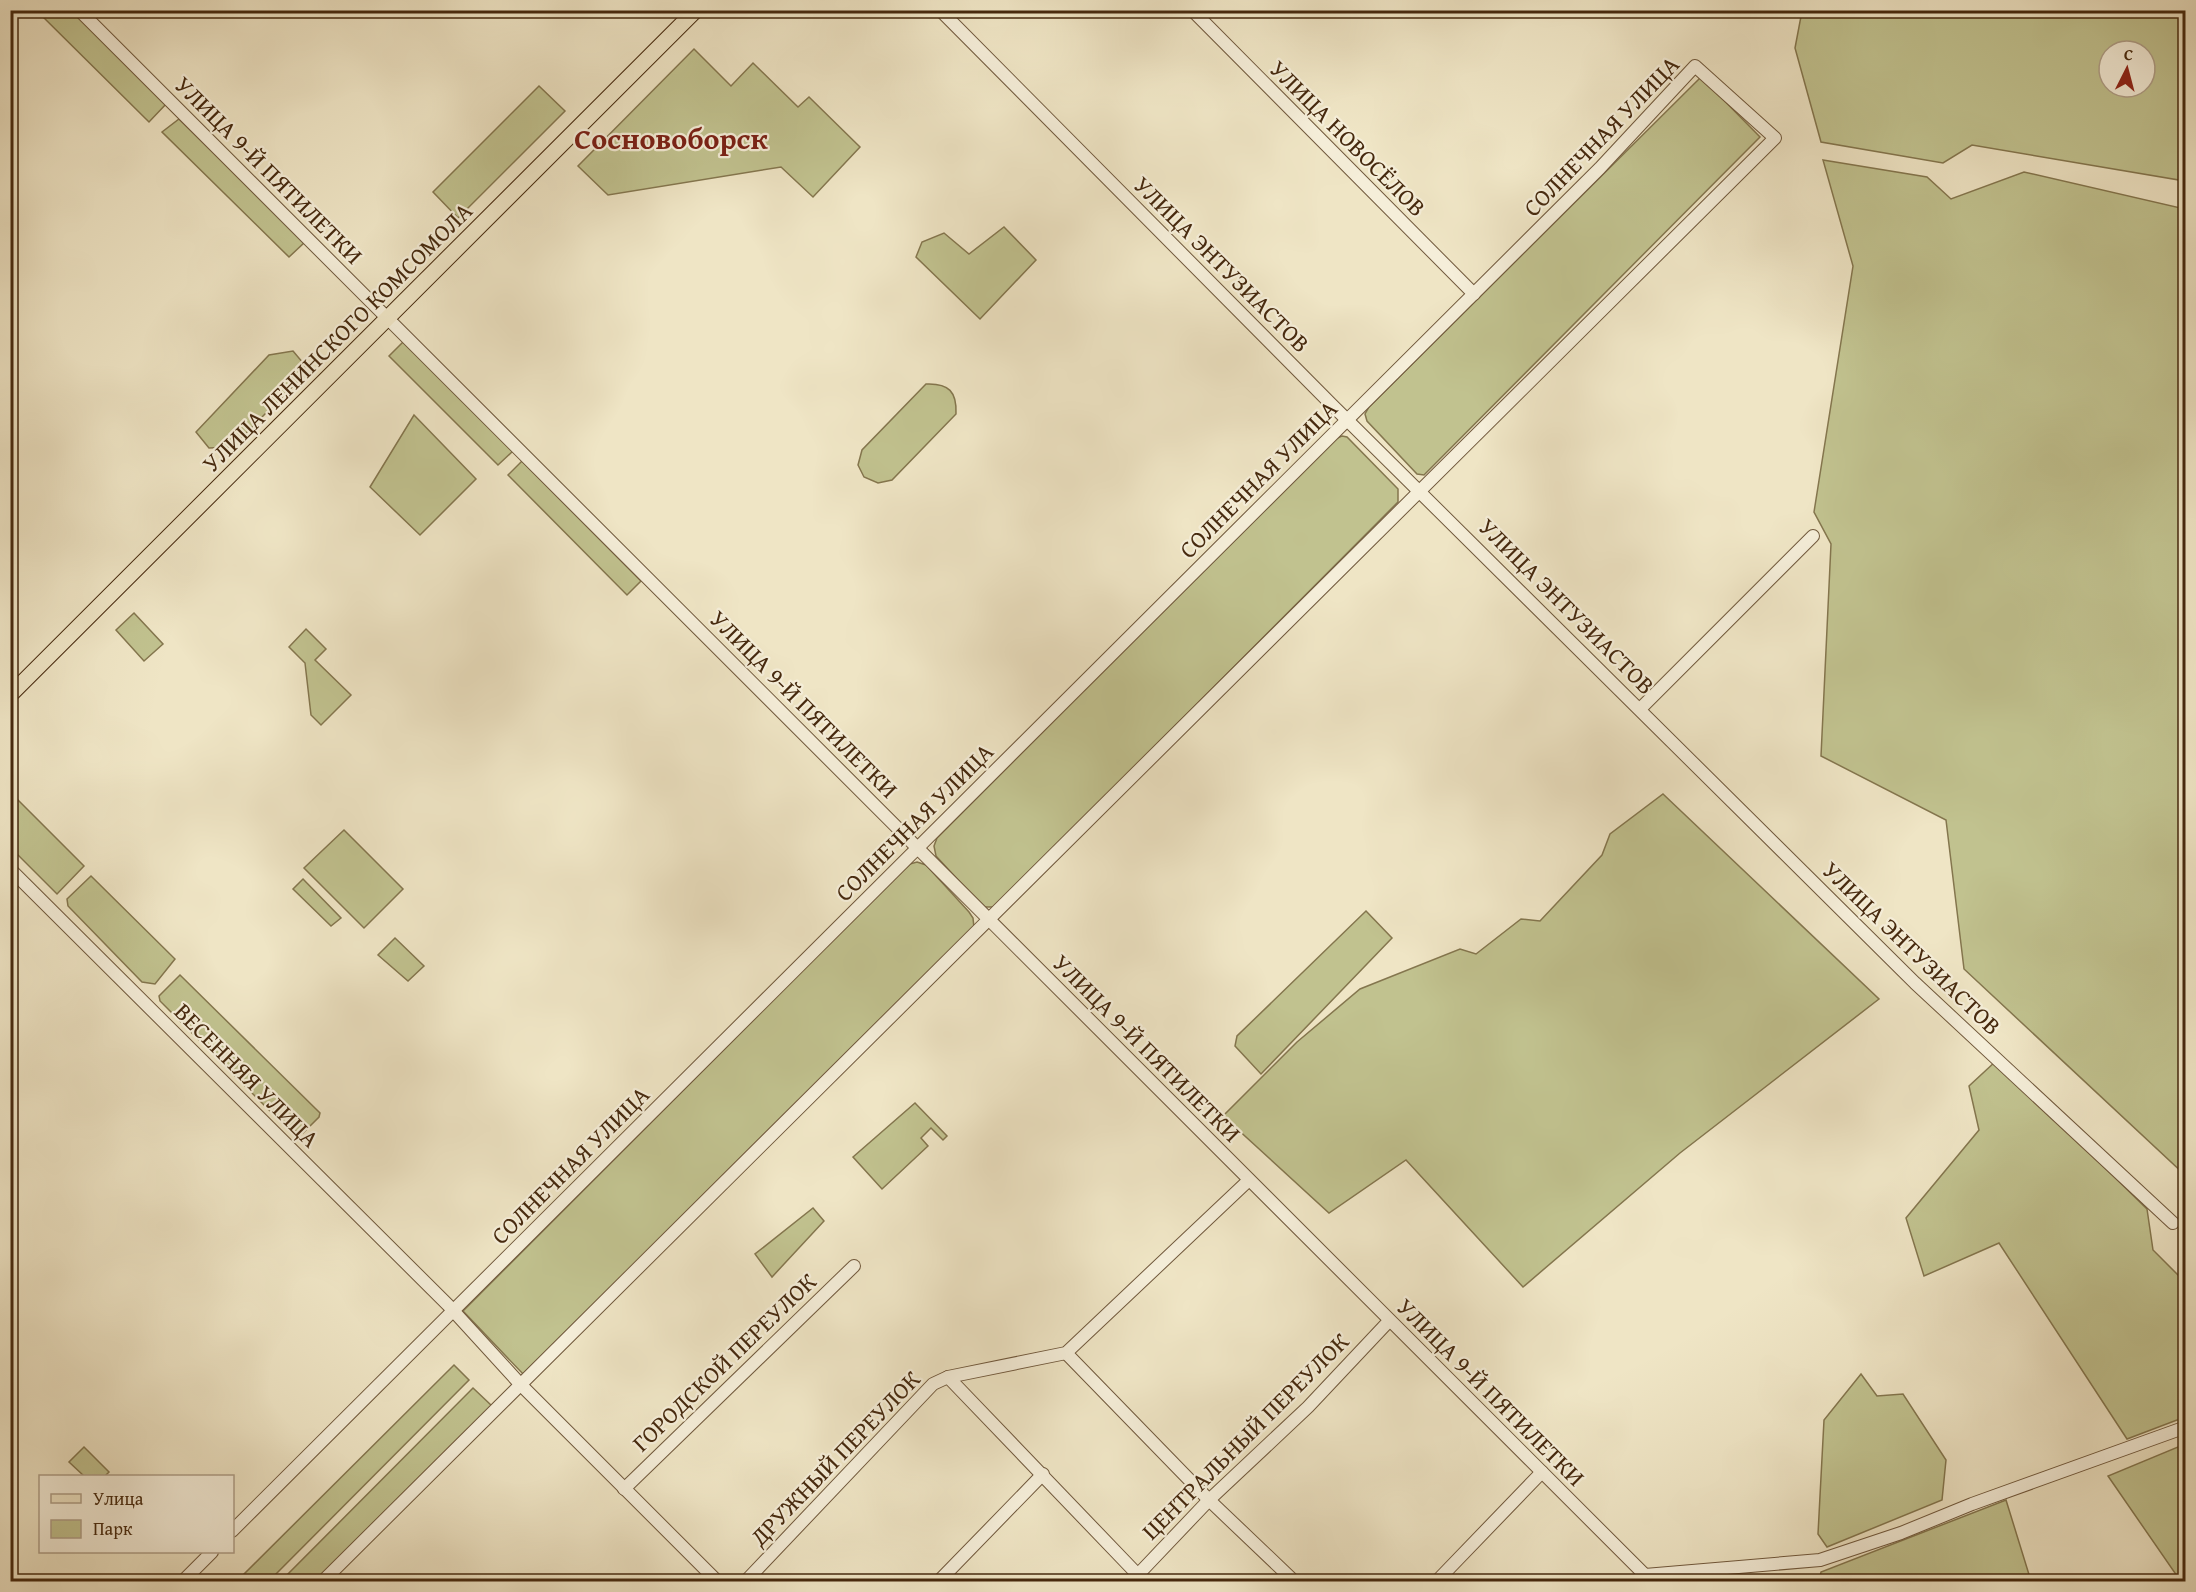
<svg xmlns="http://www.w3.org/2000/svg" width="2196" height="1592" viewBox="0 0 2196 1592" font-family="'Gentium Book Plus',serif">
	<rect width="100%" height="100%" fill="#efe5c5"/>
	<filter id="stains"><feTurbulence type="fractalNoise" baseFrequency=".00333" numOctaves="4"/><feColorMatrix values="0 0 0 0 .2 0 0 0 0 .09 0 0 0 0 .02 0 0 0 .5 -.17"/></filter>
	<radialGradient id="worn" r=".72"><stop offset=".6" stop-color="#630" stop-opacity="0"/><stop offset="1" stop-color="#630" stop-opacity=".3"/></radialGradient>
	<g fill="#c1c28f" stroke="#84764e" stroke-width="1.5" fill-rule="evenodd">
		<path d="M37,11H72L167,103L149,122Z"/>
		<path d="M1802,11H2185V181L1972,145L1943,163L1821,142L1795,48ZM2109,51H2145V87H2109Z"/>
		<path d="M694,49L731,86L753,63L798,107L809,97L860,147L813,197L781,167L608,195L578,166Z"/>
		<path d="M1701,77L1760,137L1424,475L1417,474L1367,421L1365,414L1369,407Z"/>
		<path d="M539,86L565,111L458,218L433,192Z"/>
		<path d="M179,119L305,242L289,257L162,132Z"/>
		<path d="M1823,160L1927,177L1951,199L2024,172L2185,209V1175L1964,969L1946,820L1821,756L1831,544L1814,512L1853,266Z"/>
		<path d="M1004,227L1036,260L980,319L916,257L922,242L944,233L969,254Z"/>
		<path d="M404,341L513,451L498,465L389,356Z"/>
		<path d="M293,351L304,364L306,373L232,447L209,448L196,432L269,355Z"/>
		<path d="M926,384C949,383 957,392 956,414L892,480L878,483L864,477L858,465L862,450Z"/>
		<path d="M414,415L476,479L420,535L370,487Z"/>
		<path d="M1342,436L1347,437L1398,489V502L995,907H983L936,856L934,846L937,838L1335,439Z"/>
		<path d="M522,461L641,581L627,595L508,475Z"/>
		<path d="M134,613L163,644L144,661L116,630Z"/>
		<path d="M306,629L326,649L315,660L351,695L321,725L311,715L305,663L289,647Z"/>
		<path d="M10,792L84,866L57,894L11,848Z"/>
		<path d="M1663,794L1879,999L1680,1153L1523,1287L1406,1160L1329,1213L1223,1116L1297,1042L1360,989L1460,949L1476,954L1521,919L1540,921L1602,855L1610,834Z"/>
		<path d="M344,830L403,889L364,928L304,868Z"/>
		<path d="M917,862L926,865L969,912L973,918L974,928L524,1375L463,1311L900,873L910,864Z"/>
		<path d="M91,876L175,959L155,984L142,982L68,906L67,899Z"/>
		<path d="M303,879L341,918L331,926L293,889Z"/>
		<path d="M1366,911L1392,938L1261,1074L1235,1046L1237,1036Z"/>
		<path d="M395,938L424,966L408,981L378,955Z"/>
		<path d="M180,975L320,1113L319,1117L303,1133L288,1129L160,1001L159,996Z"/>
		<path d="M1996,1061L2147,1209L2153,1250L2185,1282V1417L2127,1439L1999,1243L1924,1276L1906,1218L1979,1130L1969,1086Z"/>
		<path d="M915,1103L947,1136L943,1140L931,1128L921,1138L928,1146L882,1189L853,1157Z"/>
		<path d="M813,1208L824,1221L772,1277L755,1254Z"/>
		<path d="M454,1365L469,1380L269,1581H237Z"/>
		<path d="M1861,1374L1877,1396L1903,1394L1946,1460L1942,1500L1827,1547L1818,1534L1824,1420Z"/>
		<path d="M473,1388L492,1406L315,1581L280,1582Z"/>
		<path d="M2185,1444V1570L2177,1576L2108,1476Z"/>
		<path d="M84,1447L109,1472L105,1476H84L69,1462Z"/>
		<path d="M2006,1500L2031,1581H1819L1821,1572Z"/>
	</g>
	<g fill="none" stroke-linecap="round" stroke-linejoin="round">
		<g stroke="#70583c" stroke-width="14">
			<g id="minor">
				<path d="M79,10L1652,1582"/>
				<path d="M940,10L1332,405L1915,983L2173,1223"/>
				<path d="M1192,10L1474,294"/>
				<path d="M1640,709L1813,536"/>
				<path d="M10,869L448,1305L521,1385L718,1582"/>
				<path d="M1066,1353L1209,1500L1295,1582"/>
				<path d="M948,1377L1138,1575"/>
				<path d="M624,1489L854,1266"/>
				<path d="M232,1531L1600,168L1695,66L1775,138L322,1582"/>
				<path d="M1645,1575L1820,1560L1901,1533L1972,1504L2186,1427"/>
				<path d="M182,1582L212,1552"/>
				<path d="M745,1582L933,1384L948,1377L1066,1353L1249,1180"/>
				<path d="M938,1582L1043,1474"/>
				<path d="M1131,1582L1209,1500L1308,1407L1389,1321"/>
				<path d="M1436,1582L1542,1472"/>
			</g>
		</g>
		<g stroke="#46290e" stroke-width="17">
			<path id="major" d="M10,695L696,10"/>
		</g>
		<use href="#minor" stroke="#f5eed9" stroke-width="12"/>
		<use href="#major" stroke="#efe5c5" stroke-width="15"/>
	</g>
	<g text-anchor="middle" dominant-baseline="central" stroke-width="4.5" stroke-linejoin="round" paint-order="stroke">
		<g font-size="24" fill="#46290e" stroke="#f5eed9">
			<text transform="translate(1601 136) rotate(-46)">СОЛНЕЧНАЯ УЛИЦА</text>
			<text transform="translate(1348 138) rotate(45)">УЛИЦА НОВОСЁЛОВ</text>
			<text transform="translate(269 170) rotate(45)">УЛИЦА 9-Й ПЯТИЛЕТКИ</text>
			<text transform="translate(1222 264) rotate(45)">УЛИЦА ЭНТУЗИАСТОВ</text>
			<text transform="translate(337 337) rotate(-45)">УЛИЦА ЛЕНИНСКОГО КОМСОМОЛА</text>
			<text transform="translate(1258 479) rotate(-45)">СОЛНЕЧНАЯ УЛИЦА</text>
			<text transform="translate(1567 606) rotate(45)">УЛИЦА ЭНТУЗИАСТОВ</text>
			<text transform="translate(804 704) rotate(45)">УЛИЦА 9-Й ПЯТИЛЕТКИ</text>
			<text transform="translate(914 822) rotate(-45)">СОЛНЕЧНАЯ УЛИЦА</text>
			<text transform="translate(1912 948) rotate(44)">УЛИЦА ЭНТУЗИАСТОВ</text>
			<text transform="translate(1147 1048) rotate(45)">УЛИЦА 9-Й ПЯТИЛЕТКИ</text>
			<text transform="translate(247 1075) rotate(45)">ВЕСЕННЯЯ УЛИЦА</text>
			<text transform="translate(570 1165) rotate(-45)">СОЛНЕЧНАЯ УЛИЦА</text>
			<text transform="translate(724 1362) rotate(-44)">ГОРОДСКОЙ ПЕРЕУЛОК</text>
			<text transform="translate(1491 1392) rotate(45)">УЛИЦА 9-Й ПЯТИЛЕТКИ</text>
			<text transform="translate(1245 1436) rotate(-45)">ЦЕНТРАЛЬНЫЙ ПЕРЕУЛОК</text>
			<text transform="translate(835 1458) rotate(-46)">ДРУЖНЫЙ ПЕРЕУЛОК</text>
		</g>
		<g font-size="30" font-weight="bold" fill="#7a1f14" stroke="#f5eed9">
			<text x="671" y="138">Сосновоборск</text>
		</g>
	</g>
	<rect width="2196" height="1592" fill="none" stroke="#efe5c5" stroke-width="36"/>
	<rect x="12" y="12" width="2172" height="1568" fill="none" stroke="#46290e" stroke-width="3"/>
	<rect x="18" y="18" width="2160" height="1556" fill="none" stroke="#46290e" stroke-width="1.5"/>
	<rect x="39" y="1475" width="195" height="78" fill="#f5eed9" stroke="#af9f88" stroke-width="1.5"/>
	<rect x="51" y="1494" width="30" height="9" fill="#efe5c5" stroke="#af9f88" stroke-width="1.5"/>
	<text x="93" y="1505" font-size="18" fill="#46290e">Улица</text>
	<rect x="51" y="1520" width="30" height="18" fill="#c1c28f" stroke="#af9f88" stroke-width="1.5"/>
	<text x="93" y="1535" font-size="18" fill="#46290e">Парк</text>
	<g transform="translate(2127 69) rotate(6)"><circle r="28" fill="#f5eed9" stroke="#af9f88" stroke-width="1.5"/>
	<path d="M0-4.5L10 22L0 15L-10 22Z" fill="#8f2418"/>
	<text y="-9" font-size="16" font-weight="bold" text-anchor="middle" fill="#46290e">С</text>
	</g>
	<rect width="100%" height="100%" filter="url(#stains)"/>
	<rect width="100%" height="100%" fill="url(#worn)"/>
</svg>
